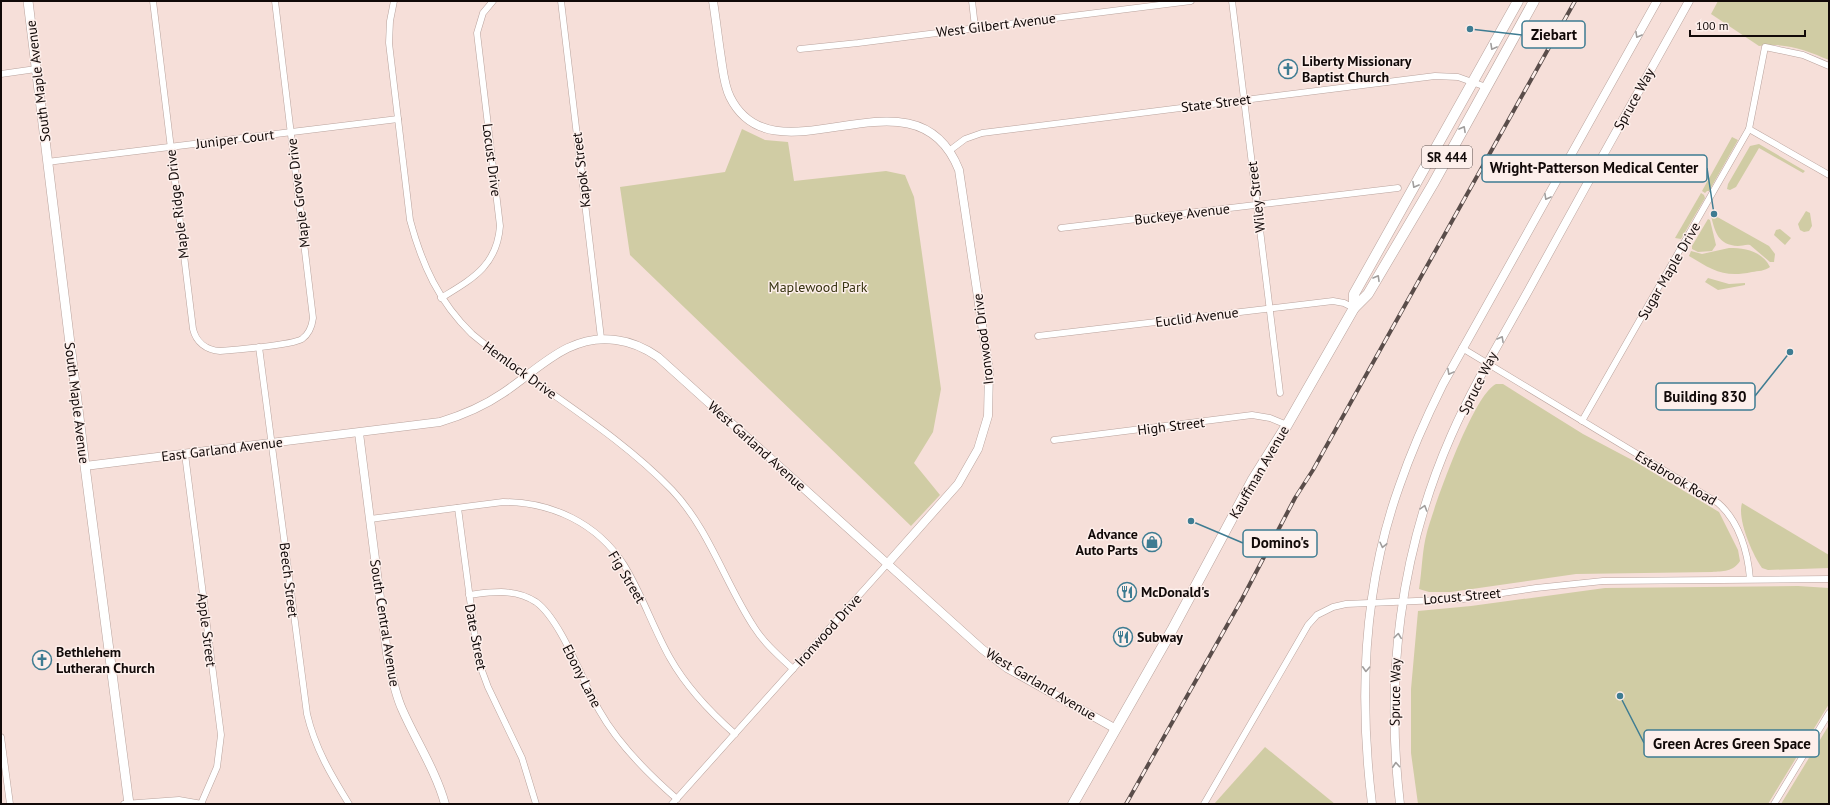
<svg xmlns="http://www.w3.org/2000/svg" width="1830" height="805" viewBox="0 0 1830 805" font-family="'PT Sans',sans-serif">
	<rect width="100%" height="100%" fill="#f6dfd9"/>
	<g fill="#d0cca4">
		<path d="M1718,1H1829V60C1806,50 1784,42 1759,46L1711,14Z"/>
		<path d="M742,129L765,140L788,142L794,181L886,171L905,175L914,197L941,389L933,432L914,463L940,495L911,526L630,255L620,187L725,172Z"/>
		<path d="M1732,137L1738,140L1709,191H1707L1705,193L1702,191Z"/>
		<path d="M1759,144L1805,171L1803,173L1759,148L1736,187L1730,190L1727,189L1728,184L1750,146Z"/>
		<path d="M1701,193L1704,195L1705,198L1681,239L1675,238Z"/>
		<path d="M1806,211L1810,213L1812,226L1809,231L1804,232L1800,230L1798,224Z"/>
		<path d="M1712,214L1769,246L1775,254L1774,262H1770L1750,245C1746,244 1742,246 1738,246C1718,245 1715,232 1711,216Z"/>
		<path d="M1708,219L1710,220L1716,245L1712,251L1698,252L1692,249V246Z"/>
		<path d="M1780,229L1791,238L1785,245L1774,235L1776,230Z"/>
		<path d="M1729,248C1745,248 1762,251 1770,267C1765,271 1758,271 1752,272C1724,278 1712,270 1689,256L1691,251L1702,254Z"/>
		<path d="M1708,278L1729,284L1745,283V285L1718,290L1705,282Z"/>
		<path d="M1496,384H1503L1583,434L1634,461L1719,512L1738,550L1740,561C1733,572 1723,571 1712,572L1576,574L1451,592H1429L1419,589C1422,571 1422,550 1427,532C1435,504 1473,395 1496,384Z"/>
		<path d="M1742,503L1829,555V568L1768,570L1762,568C1752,554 1737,519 1742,503Z"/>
		<path d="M1798,586L1829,588V704L1768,804H1418L1411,753V689L1418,611L1471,606L1605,588Z"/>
		<path d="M1829,725V804H1781Z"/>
		<path d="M1265,747L1335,804H1214Z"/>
	</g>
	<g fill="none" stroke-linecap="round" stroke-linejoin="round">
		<g stroke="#b9a39d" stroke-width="7">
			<g id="minor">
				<path d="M153,1L193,329C196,342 206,350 220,351C234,350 292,345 302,339C309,334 312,326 313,318L275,1"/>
				<path d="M394,1L390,21L389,43L410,220C422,265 439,302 472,334C537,388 613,429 672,490C709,529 725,583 754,627C764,643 779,656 793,669"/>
				<path d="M561,1L601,338"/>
				<path d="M972,1L975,27"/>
				<path d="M1232,1L1280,393"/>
				<path d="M800,49L858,43L1191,1"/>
				<path d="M1,74L36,69"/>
				<path d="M1749,129L1829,175"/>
				<path d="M949,151L965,139L982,133L1435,76L1458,77L1486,87"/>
				<path d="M47,162L398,119"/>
				<path d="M1061,228L1398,188"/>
				<path d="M441,298C472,279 497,266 500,226L477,33L483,13L493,1"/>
				<path d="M1038,336L1333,301L1344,303L1354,308"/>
				<path d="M259,347L307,714C315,748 331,775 349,804"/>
				<path d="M1462,348L1718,503C1739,521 1748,552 1750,579"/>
				<path d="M1582,421L1749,129L1765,47L1803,55L1829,66"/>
				<path d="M1054,440L1252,415L1270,418L1287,425"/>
				<path d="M185,454L221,735L217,767L201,804"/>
				<path d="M458,508L478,660L488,687L522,758L536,804"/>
				<path d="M370,519L503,502C552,502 597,523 624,565C642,594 653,628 670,658C687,688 710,712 735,734"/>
				<path d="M469,595C492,592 515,588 536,602C561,620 583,682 599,710C618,744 647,773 677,799"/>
				<path d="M1,737L10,804"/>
				<path d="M124,804L179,800L202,804"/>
				<path d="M672,804L888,563"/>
				<path d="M1204,804L1308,625L1317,615L1333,607L1346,604L1463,599L1536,588L1603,581L1829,579"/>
				<path d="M1774,804L1829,713"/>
			</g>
		</g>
		<g stroke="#b9a39d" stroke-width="9">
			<g id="tertiary">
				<path d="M713,1C716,20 718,39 721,58C723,71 724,85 730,97C775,188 915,58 959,170L989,371L988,416L978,449L958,484L888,563"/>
				<path d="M359,433L387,653C391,672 394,691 402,709C416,741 436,771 445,804"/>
				<path d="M85,466L440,422C463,415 484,406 503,393C539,369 569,333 616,340C632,342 645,348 658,357L982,649L1007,668L1116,729"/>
				<path d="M1372,804C1359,698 1363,588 1399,487C1411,452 1426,418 1443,384L1657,1"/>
				<path d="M1400,804C1385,678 1400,552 1451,436C1476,379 1509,327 1538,273C1588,182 1638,92 1689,1"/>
			</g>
		</g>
		<g stroke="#b9a39d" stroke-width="10">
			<path id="secondary" d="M28,1L85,466L129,804"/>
		</g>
		<g stroke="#b9a39d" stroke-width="11">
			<g id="primary">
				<path d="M1354,308V294L1518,1"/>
				<path d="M1073,804L1172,630L1252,481L1287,425L1354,308L1368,294L1433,184L1534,1"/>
			</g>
		</g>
		<use href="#minor" stroke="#fff" stroke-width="6"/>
		<use href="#tertiary" stroke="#fff" stroke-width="8"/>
		<use href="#secondary" stroke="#fff" stroke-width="9"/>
		<use href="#primary" stroke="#fff" stroke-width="10"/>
		<g stroke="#5a4d4a" stroke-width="4">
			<path id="rail" d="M1126,804L1242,599L1295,498L1313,470L1575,1"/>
		</g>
		<use href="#rail" stroke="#fdefeb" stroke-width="2.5" stroke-dasharray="8" stroke-linecap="butt"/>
	</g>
	<defs><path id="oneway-chevron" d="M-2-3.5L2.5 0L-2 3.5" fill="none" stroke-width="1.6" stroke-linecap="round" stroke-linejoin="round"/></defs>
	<g stroke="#a09d9c">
		<use href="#oneway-chevron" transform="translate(1638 35) rotate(119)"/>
		<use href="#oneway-chevron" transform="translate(1493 47) rotate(119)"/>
		<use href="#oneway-chevron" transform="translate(1463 129) rotate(-61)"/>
		<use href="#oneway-chevron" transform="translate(1415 185) rotate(119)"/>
		<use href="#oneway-chevron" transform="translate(1547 197) rotate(119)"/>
		<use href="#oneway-chevron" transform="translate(1377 278) rotate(-60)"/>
		<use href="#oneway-chevron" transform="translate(1501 339) rotate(-61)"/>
		<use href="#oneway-chevron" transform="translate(1450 372) rotate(118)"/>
		<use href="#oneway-chevron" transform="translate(1424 508) rotate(-73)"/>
		<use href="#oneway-chevron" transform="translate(1383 545) rotate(103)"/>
		<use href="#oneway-chevron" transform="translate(1398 636) rotate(-83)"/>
		<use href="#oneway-chevron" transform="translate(1366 669) rotate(93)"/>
		<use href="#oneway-chevron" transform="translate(1396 765) rotate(-94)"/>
	</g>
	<defs>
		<g id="church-ring" transform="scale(1)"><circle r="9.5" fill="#fdefeb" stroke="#3e7c92" stroke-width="1.5"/><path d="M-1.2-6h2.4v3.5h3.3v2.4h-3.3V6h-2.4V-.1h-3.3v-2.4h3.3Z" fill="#3e7c92"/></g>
		<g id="shop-ring" transform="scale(1)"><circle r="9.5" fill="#fdefeb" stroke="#3e7c92" stroke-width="1.5"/><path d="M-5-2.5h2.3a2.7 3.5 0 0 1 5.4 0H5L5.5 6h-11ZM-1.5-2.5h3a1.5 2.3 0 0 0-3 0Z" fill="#3e7c92"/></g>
		<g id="restaurant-ring" transform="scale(1)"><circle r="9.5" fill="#fdefeb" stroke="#3e7c92" stroke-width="1.5"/><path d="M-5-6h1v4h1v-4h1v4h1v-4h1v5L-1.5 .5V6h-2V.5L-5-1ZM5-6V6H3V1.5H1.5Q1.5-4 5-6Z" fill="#3e7c92"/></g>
	</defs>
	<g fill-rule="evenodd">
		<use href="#church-ring" x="1288" y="69"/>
		<use href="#shop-ring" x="1152" y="542"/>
		<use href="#restaurant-ring" x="1127" y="592"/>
		<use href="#restaurant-ring" x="1123" y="637"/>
		<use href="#church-ring" x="42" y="660"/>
	</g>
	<g text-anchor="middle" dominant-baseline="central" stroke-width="3" stroke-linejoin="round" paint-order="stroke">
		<rect fill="#fdefeb" stroke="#584e4c" stroke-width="1" x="1422" y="146" width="50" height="22" rx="3"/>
		<g font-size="13" font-weight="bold" fill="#110908">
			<text x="1447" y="157">SR 444</text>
		</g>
		<g font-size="14" fill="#110908" stroke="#fdefeb">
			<text transform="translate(996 25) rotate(-7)">West Gilbert Avenue</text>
			<text transform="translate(38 81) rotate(-97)">South Maple Avenue</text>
			<text transform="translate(1634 99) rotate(-61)">Spruce Way</text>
			<text transform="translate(1216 103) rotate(-7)">State Street</text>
			<text transform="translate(235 139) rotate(-7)">Juniper Court</text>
			<text transform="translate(492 160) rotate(83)">Locust Drive</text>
			<text transform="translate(581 170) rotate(-97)">Kapok Street</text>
			<text transform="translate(298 193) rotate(-97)">Maple Grove Drive</text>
			<text transform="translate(1256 197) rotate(-97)">Wiley Street</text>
			<text transform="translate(177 204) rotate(-97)">Maple Ridge Drive</text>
			<text transform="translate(1182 214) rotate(-7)">Buckeye Avenue</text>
			<text transform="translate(1669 271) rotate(-60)">Sugar Maple Drive</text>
			<text transform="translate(1197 317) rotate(-7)">Euclid Avenue</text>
			<text transform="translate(983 339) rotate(-97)">Ironwood Drive</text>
			<text transform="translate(520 370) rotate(36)">Hemlock Drive</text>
			<text transform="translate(1478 383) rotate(-63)">Spruce Way</text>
			<text transform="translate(77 403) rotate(83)">South Maple Avenue</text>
			<text transform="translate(1171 426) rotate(-7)">High Street</text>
			<text transform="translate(757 446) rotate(42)">West Garland Avenue</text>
			<text transform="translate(222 449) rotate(-7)">East Garland Avenue</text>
			<text transform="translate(1259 472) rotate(-60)">Kauffman Avenue</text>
			<text transform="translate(1676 478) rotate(31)">Estabrook Road</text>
			<text transform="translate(627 577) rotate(59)">Fig Street</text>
			<text transform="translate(289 580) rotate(83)">Beech Street</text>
			<text transform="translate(1462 596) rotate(-5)">Locust Street</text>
			<text transform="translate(385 623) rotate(81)">South Central Avenue</text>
			<text transform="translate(207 630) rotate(83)">Apple Street</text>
			<text transform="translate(828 630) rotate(-48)">Ironwood Drive</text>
			<text transform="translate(476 637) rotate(79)">Date Street</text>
			<text transform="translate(582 676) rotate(63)">Ebony Lane</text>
			<text transform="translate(1041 684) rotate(31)">West Garland Avenue</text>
			<text transform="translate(1395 692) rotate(-89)">Spruce Way</text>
		</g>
		<g font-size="14" font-weight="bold" fill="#110908" stroke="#fdefeb" text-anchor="start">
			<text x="1302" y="61">Liberty Missionary<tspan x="1302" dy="16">Baptist Church</tspan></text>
			<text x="1138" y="534" text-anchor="end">Advance<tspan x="1138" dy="16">Auto Parts</tspan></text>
			<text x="1141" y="592">McDonald's</text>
			<text x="1137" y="637">Subway</text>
			<text x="56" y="652">Bethlehem<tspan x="56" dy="16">Lutheran Church</tspan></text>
		</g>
		<g font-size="14" fill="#373310" stroke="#fdefeb">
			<text x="818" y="287">Maplewood Park</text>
		</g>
	</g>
	<path fill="none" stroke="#3e7c92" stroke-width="1.5" d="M1470 29L1522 35M1714 214L1707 168M1790 352L1755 396M1191 521L1243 543M1620 696L1644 743"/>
	<g fill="#3e7c92" stroke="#fdefeb" stroke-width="1.5">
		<circle cx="1470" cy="29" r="4"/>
		<circle cx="1714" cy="214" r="4"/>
		<circle cx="1790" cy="352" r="4"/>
		<circle cx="1191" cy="521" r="4"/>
		<circle cx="1620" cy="696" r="4"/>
	</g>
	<g fill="#fdefeb" stroke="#3e7c92" stroke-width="1.5">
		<rect x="1522" y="21" width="63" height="27" rx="4"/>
		<rect x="1482" y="155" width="225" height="27" rx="4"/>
		<rect x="1656" y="383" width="99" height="27" rx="4"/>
		<rect x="1243" y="530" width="74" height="27" rx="4"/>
		<rect x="1644" y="730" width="175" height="27" rx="4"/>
	</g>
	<g font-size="15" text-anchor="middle" font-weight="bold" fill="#110908">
		<text x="1554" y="40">Ziebart</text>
		<text x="1594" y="173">Wright-Patterson Medical Center</text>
		<text x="1705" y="402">Building 830</text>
		<text x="1280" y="548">Domino's</text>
		<text x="1732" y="749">Green Acres Green Space</text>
	</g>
	<rect width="1830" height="805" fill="none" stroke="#110908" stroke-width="4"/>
	<path d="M1690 30v6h115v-6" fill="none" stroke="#110908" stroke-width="2"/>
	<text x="1696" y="30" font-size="12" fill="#110908" stroke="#fdefeb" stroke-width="3" paint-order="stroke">100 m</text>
</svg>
